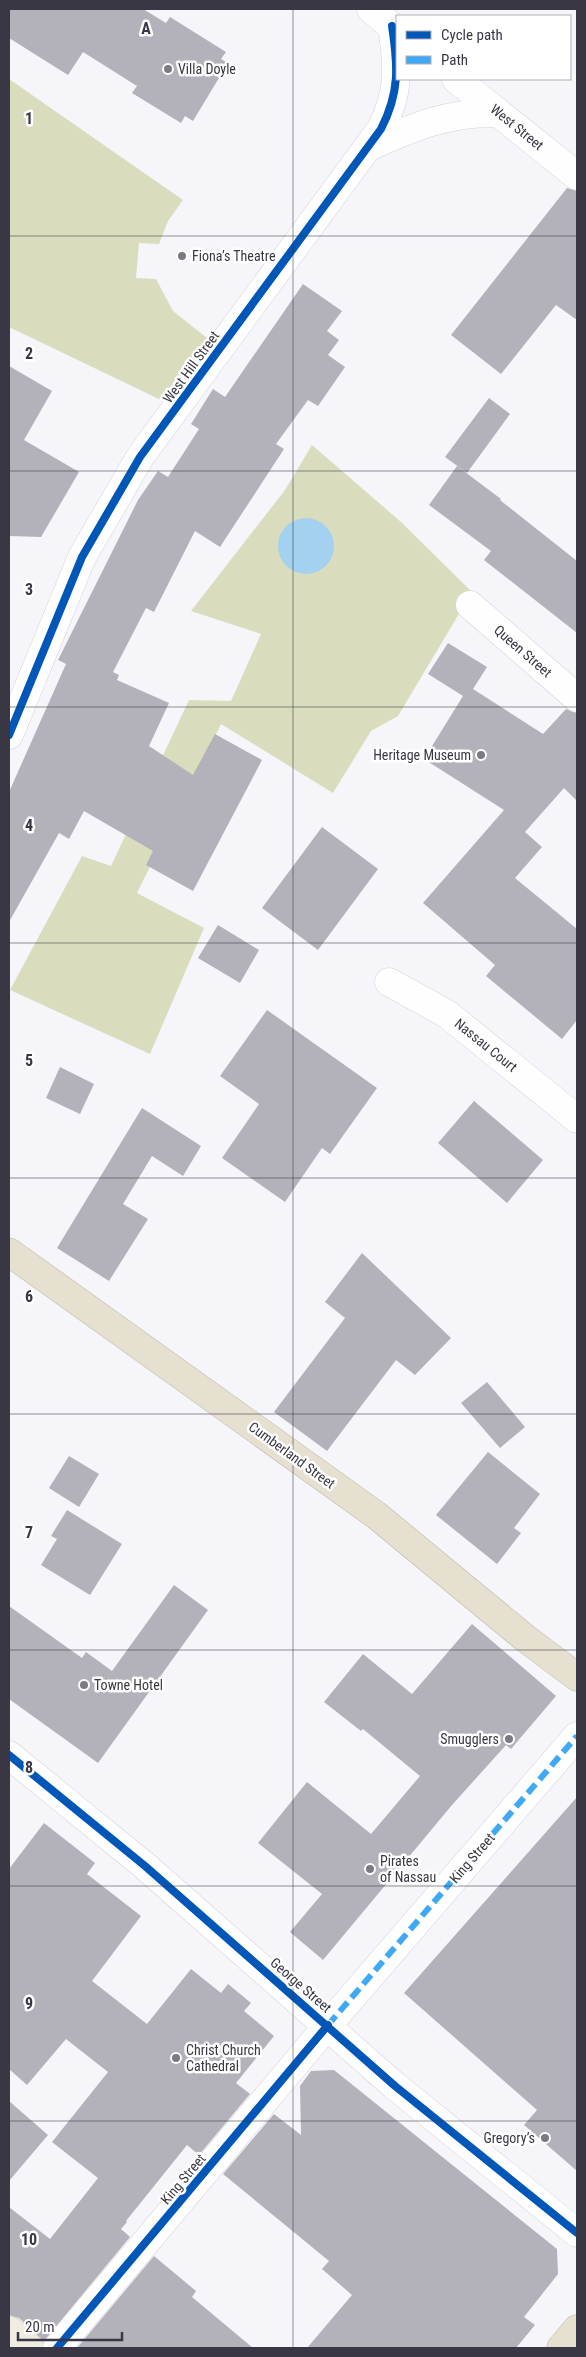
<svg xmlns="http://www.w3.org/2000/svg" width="586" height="2357" font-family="'Roboto Condensed',sans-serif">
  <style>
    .green { fill: #d9ddbe }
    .water { fill: #a3d1ef }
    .building { fill: #b3b2ba }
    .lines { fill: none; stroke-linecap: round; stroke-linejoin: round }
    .minor-casing { stroke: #d4d3dc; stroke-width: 29 }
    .major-casing { stroke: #bcb6a5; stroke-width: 29 }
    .highway-casing { stroke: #bcb6a5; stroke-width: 29 }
    .minor { stroke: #fefefe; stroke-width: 28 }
    .major { stroke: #efece1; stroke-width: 28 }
    .highway { stroke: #e5e0cf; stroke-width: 28 }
    .quiet { stroke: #3fa9f5; stroke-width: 6; stroke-dasharray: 12 6; stroke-linecap: butt }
    .cycleway-casing { stroke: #fff; stroke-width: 11 }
    .cycleway { stroke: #0057b8; stroke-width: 8 }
    .grid { fill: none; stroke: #393744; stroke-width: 1; stroke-opacity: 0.55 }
    .poi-dot { fill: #7b7a84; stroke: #fff; stroke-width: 2 }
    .labels { text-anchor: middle; stroke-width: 5; stroke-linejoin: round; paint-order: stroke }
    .poi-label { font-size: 14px; fill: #393744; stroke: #fff; text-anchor: start }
    .street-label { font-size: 14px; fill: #393744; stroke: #fff }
    .grid-label { font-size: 16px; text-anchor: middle; font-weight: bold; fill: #393744; stroke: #fff; stroke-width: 5; stroke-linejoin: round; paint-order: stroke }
  </style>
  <rect width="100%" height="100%" fill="#f6f5fa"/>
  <path class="green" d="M9 79 183 200 168 221 159 244 139 243 136 278 156 279 173 311 207 338 163 401 9 327Z
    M312 445 401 522 472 592 398 716 371 731 333 793 221 724 137 893 204 928 150 1054 10 990 82 856 111 866 189 700 231 701 261 634 191 611 285 490Z"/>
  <path class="water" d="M278 546a28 28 0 1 1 56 0a28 28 0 1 1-56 0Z"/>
  <path class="building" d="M9 9H143L166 23 170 17 226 52 221 59 228 63 193 121 185 116 181 123 132 93 137 86 83 52 68 75 9 38Z
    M567 188 577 191V320L556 305 501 374 451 335Z
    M303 284 342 311 327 331 339 340 328 355 345 367 318 406 308 400 276 444 284 449 220 547 195 531 154 612 146 608 113 672 119 675 117 680 169 703 149 746 193 775 215 734 262 760 193 891 146 865 153 851 84 811 69 839 59 833 9 922V792L66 664 58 660 138 500 158 471 168 477 199 429 191 424 213 389 225 397Z
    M9 366 52 391 24 440 79 472 41 537 9 536Z
    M489 398 510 414 467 473 445 457Z
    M457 466 501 499 500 500 577 561V633L484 560 491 551 429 505Z
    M448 643 487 667 473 689 543 734 566 709 577 713V801L564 788 525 832 542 847 515 878 577 929V1020L562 1039 486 976 495 965 423 903 504 810 424 759 463 696 428 674Z
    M322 827 378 869 318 950 262 908Z
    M218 925 259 950 240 983 198 958Z
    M267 1010 377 1088 330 1154 322 1148 285 1202 222 1158 259 1104 220 1076Z
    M60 1067 94 1084 80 1114 46 1098Z
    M474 1101 543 1160 507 1203 438 1143Z
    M142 1108 201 1146 183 1176 152 1156 123 1204 148 1219 109 1281 57 1248Z
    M362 1253 451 1338 415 1375 396 1360 327 1451 274 1412 345 1318 325 1302Z
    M487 1382 525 1427 500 1448 461 1403Z
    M488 1452 540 1494 514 1528 521 1533 497 1564 436 1515Z
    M69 1456 99 1474 79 1507 49 1488Z
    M67 1510 122 1544 90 1595 41 1565 57 1539 51 1536Z
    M174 1585 208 1610 98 1763 9 1699V1606L82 1658 86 1652 112 1671Z
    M472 1624 556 1696 511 1749 506 1745 452 1805 323 1960 290 1932 322 1894 258 1843 307 1782 371 1834 420 1776 363 1729 361 1731 324 1702 363 1654 412 1694Z
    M577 1797V2171L524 2125 537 2110 404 1993Z
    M44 1823 95 1863 87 1874 141 1916 92 1981 147 2024 191 1969 221 1993 228 1984 251 2003 244 2011 274 2036 236 2083 250 2094 199 2155 187 2145 126 2221 127 2222 121 2229 130 2237 44 2341 19 2318 9 2315V2207L50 2239 98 2178 52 2142 108 2072 66 2039 27 2085 9 2069V1869Z
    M334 2070 557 2249 558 2274 524 2317 535 2325 516 2348H307L352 2295 322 2269 329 2261 223 2174 274 2114 301 2135 300 2086 311 2071Z
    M9 2101 48 2135 9 2181Z
    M154 2256 196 2291 192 2297 253 2348H77Z"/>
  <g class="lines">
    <defs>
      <path id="minor" d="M371 9 397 31
        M456 79 577 176
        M368 147C414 127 447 112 498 113
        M470 605 577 698
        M9 735 82 557 140 457 381 129C400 92 398 66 392 26
        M389 982 447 1014 577 1119
        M9 1755 145 1866 395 2086 577 2233
        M57 2348 328 2025 577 1736"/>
      <path id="major" d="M9 2330 30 2348"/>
      <path id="highway" d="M9 1252 376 1515 525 1638 577 1677
        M561 2348 577 2329"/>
    </defs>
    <use href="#minor" class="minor-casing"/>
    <use href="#major" class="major-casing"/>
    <use href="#highway" class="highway-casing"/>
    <use href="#minor" class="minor"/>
    <use href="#major" class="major"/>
    <use href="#highway" class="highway"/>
    <path class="quiet" d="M328 2025 577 1736"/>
    <defs>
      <path id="cycleway" d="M9 735 82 557 140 457 381 129C400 92 398 66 392 26
        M9 1755 145 1866 395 2086 577 2233
        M57 2348 328 2025"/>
    </defs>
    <use href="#cycleway" class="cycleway-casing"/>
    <use href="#cycleway" class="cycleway"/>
  </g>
  <path class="grid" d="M293 9V2348M9 236H577M9 471H577M9 707H577M9 943H577M9 1178H577M9 1414H577M9 1650H577M9 1886H577M9 2121H577"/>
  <g class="poi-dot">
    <circle cx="168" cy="69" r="5"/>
    <circle cx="182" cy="256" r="5"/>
    <circle cx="481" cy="755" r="5"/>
    <circle cx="84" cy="1685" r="5"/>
    <circle cx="509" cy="1739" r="5"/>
    <circle cx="370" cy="1869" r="5"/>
    <circle cx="176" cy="2058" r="5"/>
    <circle cx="545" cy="2138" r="5"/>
  </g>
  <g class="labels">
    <g class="poi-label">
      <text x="178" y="74">Villa Doyle</text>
      <text x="192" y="261">Fiona’s Theatre</text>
      <text x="471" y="760" text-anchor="end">Heritage Museum</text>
      <text x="94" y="1690">Towne Hotel</text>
      <text x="499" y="1744" text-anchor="end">Smugglers</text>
      <text x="380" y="1866">Pirates<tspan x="380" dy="16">of Nassau</tspan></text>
      <text x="186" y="2055">Christ Church<tspan x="186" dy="16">Cathedral</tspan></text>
      <text x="535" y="2143" text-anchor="end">Gregory’s</text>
    </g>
    <g class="street-label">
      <text transform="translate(517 127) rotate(39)" y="5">West Street</text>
      <text transform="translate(191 367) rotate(-54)" y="5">West Hill Street</text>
      <text transform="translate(523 651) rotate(41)" y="5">Queen Street</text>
      <text transform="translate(486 1045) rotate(39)" y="5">Nassau Court</text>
      <text transform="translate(292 1455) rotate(36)" y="5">Cumberland Street</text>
      <text transform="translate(472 1858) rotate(-49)" y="5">King Street</text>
      <text transform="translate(301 1985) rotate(41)" y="5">George Street</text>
      <text transform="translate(183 2179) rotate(-50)" y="5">King Street</text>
    </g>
  </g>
  <g class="grid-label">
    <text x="146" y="34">A</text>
    <text x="29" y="124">1</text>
    <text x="29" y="359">2</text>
    <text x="29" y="595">3</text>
    <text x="29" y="831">4</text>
    <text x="29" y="1066">5</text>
    <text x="29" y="1302">6</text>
    <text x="29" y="1538">7</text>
    <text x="29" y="1773">8</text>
    <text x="29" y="2009">9</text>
    <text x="29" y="2245">10</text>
  </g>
  <rect width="586" height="2357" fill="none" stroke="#393744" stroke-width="20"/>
  <rect x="396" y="15" width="175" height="65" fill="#ffffff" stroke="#b0afb4"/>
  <rect x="406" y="31" width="25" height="8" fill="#0057b8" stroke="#b0afb4"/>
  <text x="441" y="40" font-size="15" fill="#393744">Cycle path</text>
  <rect x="406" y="56" width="25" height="8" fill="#3fa9f5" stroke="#b0afb4"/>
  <text x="441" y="65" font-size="15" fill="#393744">Path</text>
  <path d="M18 2332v8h104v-8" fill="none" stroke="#393744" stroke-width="2.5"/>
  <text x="25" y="2332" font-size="15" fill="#393744" stroke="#ffffff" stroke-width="4" paint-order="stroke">20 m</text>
</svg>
